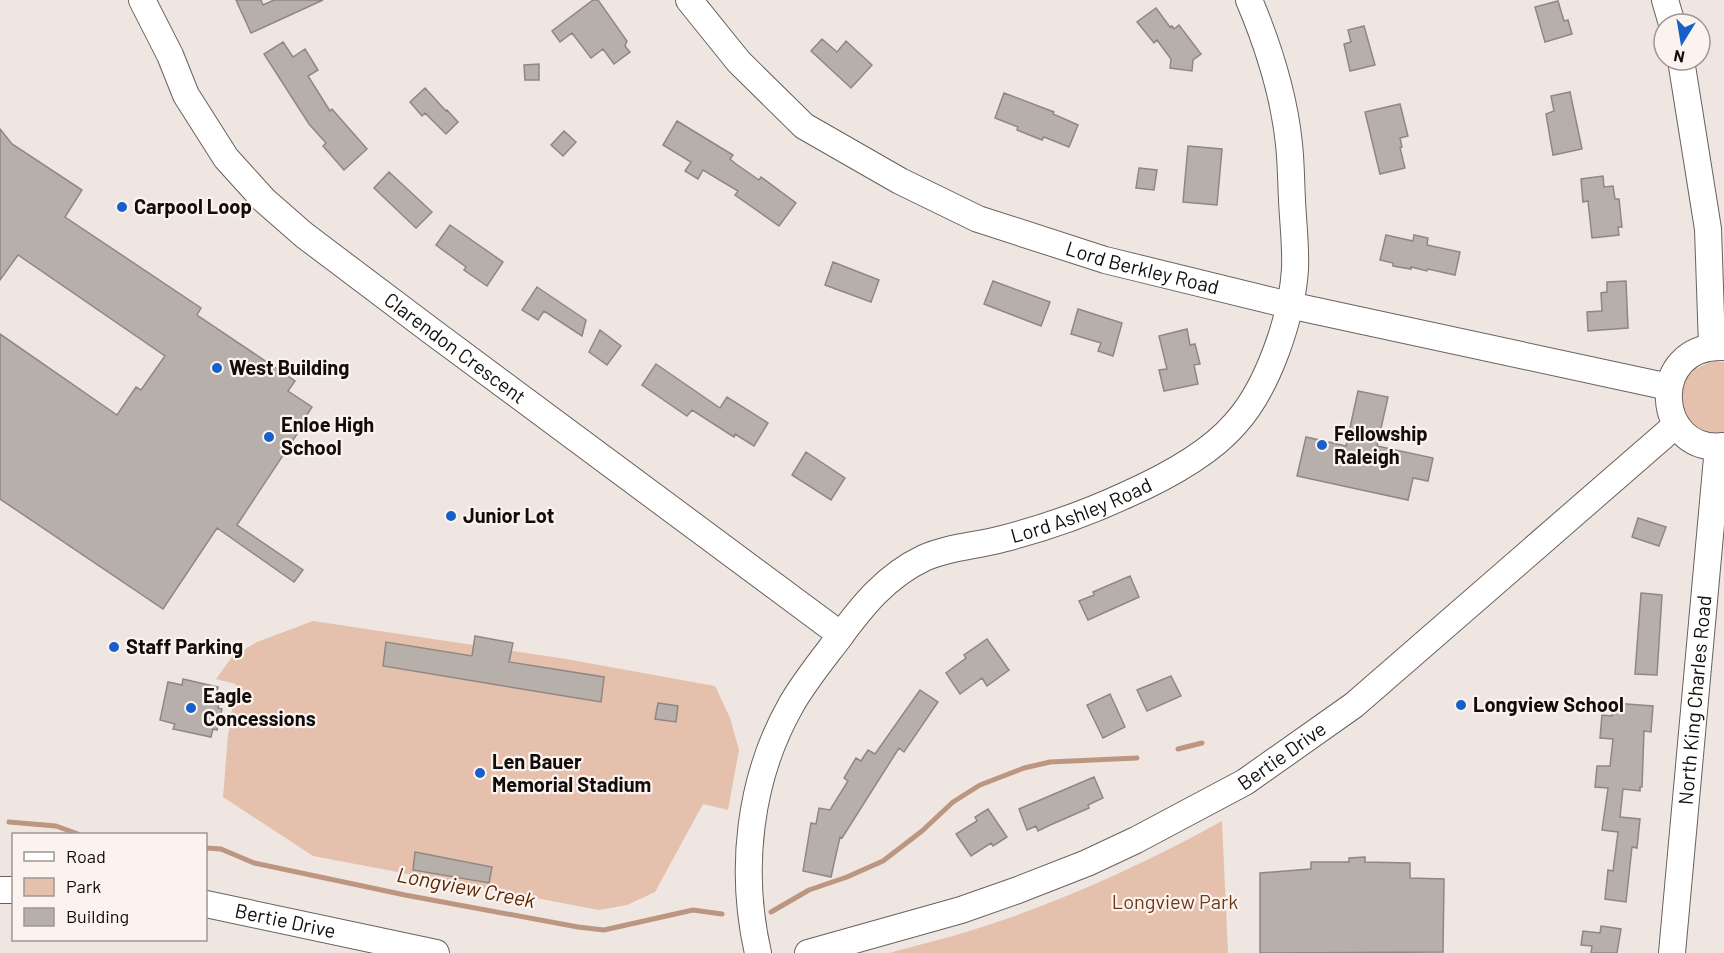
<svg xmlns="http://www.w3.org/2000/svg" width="1724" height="953" font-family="Barlow,sans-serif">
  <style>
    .green { fill: #e5c0ac }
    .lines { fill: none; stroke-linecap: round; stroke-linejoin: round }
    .stream { stroke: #bc9681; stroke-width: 5 }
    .building { fill: #b7afaa; stroke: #8f8783; stroke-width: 1.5 }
    .minor-casing { stroke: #69615d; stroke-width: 28 }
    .minor { stroke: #fff; stroke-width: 26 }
    .poi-dot { fill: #1760cb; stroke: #fcf3ee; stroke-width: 2 }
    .labels { text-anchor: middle; stroke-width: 4.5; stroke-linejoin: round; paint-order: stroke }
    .poi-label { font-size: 20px; font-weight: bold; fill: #100d0b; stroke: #fcf3ee; text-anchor: start }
    .street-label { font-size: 20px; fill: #100d0b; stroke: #fcf3ee }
    .park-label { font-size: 20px; fill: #6c391a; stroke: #fcf3ee }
    .water-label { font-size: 21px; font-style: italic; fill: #562503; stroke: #fcf3ee }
  </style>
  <rect width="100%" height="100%" fill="#efe6e1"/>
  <path class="green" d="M1713 362H1724V439L1688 427C1685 419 1680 408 1679 399 1677 380 1696 366 1713 362Z
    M313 621 566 659 715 686 730 718 739 750 728 810 703 804 655 892 627 905 599 910 313 856 223 797 228 735 236 684 216 679 232 657 257 642Z
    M1222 821 1228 953H889C926 943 963 934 1000 921 1076 895 1152 860 1222 821Z"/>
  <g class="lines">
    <path class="stream" d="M1178 749 1202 743
      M9 822 56 826 78 834
      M206 848 221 849 254 863 405 895 578 927 604 930 693 910 722 914
      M771 912 809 890 847 877 883 861 922 831 953 802 980 785 1024 768 1050 762 1137 758"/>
  </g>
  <path class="building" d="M236 0H261L263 5 274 0H323L251 33Z
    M593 0H598L627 41 625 46 630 52 614 64 603 49 591 58 572 33 560 42 552 31Z
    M1558 1 1564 21 1568 20 1572 34 1545 42 1535 7Z
    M1156 8 1170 27 1172 26 1174 29 1179 25 1201 54 1193 60 1192 71 1170 68 1171 59 1157 40 1154 43 1137 22Z
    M1364 26 1375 65 1350 71 1344 44 1351 42 1348 30Z
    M822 39 837 52 846 41 872 65 851 88 811 51Z
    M283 42 293 57 305 49 318 70 308 76 330 111 332 109 367 149 344 170 323 146 326 143 309 124 264 54Z
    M539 64V80H525L524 65Z
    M425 88 446 111 447 110 458 122 446 134 425 113 422 116 410 102Z
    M1570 92 1582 149 1553 155 1546 114 1554 111 1551 96Z
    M1004 93 1054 112 1053 114 1078 125 1069 147 1044 137 1042 140 1017 130 1018 127 995 118Z
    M1400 104 1408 136 1400 138 1402 147 1400 148 1405 168 1380 174 1365 112Z
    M677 121 733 155 730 159 736 164 759 180 761 177 796 203 779 226 735 195 738 191 703 170 698 179 685 171 691 162 663 145Z
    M0 129 12 144 82 190 65 217 201 308 197 315 295 381 288 391 312 407 301 424 303 425 237 525 303 570 294 582 217 528 163 609 0 499V334L117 415 136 387 141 390 165 356 18 255 0 280Z
    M564 131 576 142 563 156 551 145Z
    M1188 146 1222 149 1217 205 1183 202Z
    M1139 168 1157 170 1154 190 1136 188Z
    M389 172 432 212 416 228 374 188Z
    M1603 176 1604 187 1613 186 1615 199H1619L1622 227H1618L1619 235 1592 238 1588 201 1583 202 1581 179Z
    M450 225 503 262 487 286 464 270 466 267 436 245Z
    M1386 235 1413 241 1414 235 1428 238 1427 245 1460 252 1455 275 1428 269 1427 271 1411 267V269L1393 266V263L1380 260Z
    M833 262 879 280 871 302 825 285Z
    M993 281 1050 302 1041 326 984 304Z
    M1626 281 1628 328 1588 331 1587 312 1602 311 1601 293 1607 292V282Z
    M537 287 586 320 582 336 544 311 538 320 522 310Z
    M1078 309 1122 323 1113 356 1098 351 1101 343 1071 334Z
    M1187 329 1190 345 1195 344 1200 364 1194 365 1198 384 1164 391 1159 370 1167 369 1159 336Z
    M600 330 621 346 607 365 589 352Z
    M656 364 720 408 727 397 768 423 754 446 735 434 734 437 692 410 687 416 642 385Z
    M1358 391 1388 397 1377 446 1433 458 1428 481 1413 478 1408 500 1297 476 1306 437 1346 446Z
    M806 452 845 478 831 500 792 475Z
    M1638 518 1666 527 1659 546 1632 537Z
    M1130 576 1139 597 1088 620 1079 601 1094 595 1093 592Z
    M1641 593 1662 595 1657 675 1635 674Z
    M475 636 513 643 509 662 604 677 601 702 383 666 386 642 472 656Z
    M987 639 1009 670 987 686 982 678 960 694 946 673 966 658 964 655Z
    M1171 676 1181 696 1147 711 1137 690Z
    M183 679 218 687 217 692H221L218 708 222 709 217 730 213 729 211 737 173 729 175 724 160 720 168 682 182 685Z
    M920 690 938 702 904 752 899 748 842 838 840 837 831 877 803 871 811 823 816 824 819 808 830 810 848 781 844 778 856 758 861 761 868 750 875 754Z
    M1110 694 1125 727 1103 738 1087 705Z
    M658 703 678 706 676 722 655 719Z
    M1613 703 1653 706 1651 732 1644 731 1642 787H1640V791L1623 789 1620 817 1640 819 1637 848 1632 847 1626 902 1605 899 1608 870 1613 871 1618 832 1602 830 1608 788 1595 787 1597 766H1610L1613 739 1600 738 1602 715 1612 716Z
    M1094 777 1103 798 1088 805 1089 808 1048 826 1038 831 1036 826 1027 830 1019 809Z
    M988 809 1007 837 993 846 991 843 971 856 956 834 977 821 975 817Z
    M415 852 492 867 489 883 413 870Z
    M1365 857V862L1410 863V878L1444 879 1443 952 1260 953V873L1311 869V862H1349V858Z
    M1601 926 1621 929 1617 953H1591L1592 946 1581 945 1583 931 1600 933Z"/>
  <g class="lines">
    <defs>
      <g id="minor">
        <path id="s1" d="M142 0 170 55 186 95 226 158 264 200 304 235 430 330 841 635"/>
        <path id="s2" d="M689 0 739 62 804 126 900 181 978 219 1105 260 1289 305 1669 387"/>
        <path d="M1665 0 1672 24"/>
        <path d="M1681 60 1708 229 1712 346"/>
        <path d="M1724 347C1646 344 1655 455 1724 446"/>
        <path d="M0 890H14"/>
        <path id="s3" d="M206 904 436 953"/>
        <path id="s4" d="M758 953C739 870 749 779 791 705 804 682 822 660 838 639 862 606 886 576 924 558 948 547 976 546 1002 539 1045 528 1085 514 1126 495 1162 479 1209 454 1235 424 1268 388 1292 317 1295 269 1296 246 1293 223 1292 200 1291 181 1291 162 1289 144 1284 95 1268 45 1249 0"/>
        <path id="s5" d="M808 953 961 910 1018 890 1087 863 1136 840 1245 782 1354 705 1676 425"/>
        <path id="s6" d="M1672 953 1718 447"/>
      </g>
    </defs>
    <use href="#minor" class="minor-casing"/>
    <use href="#minor" class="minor"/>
  </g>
  <g class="poi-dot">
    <circle cx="122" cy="207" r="6"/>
    <circle cx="217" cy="368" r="6"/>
    <circle cx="269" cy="437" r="6"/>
    <circle cx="1322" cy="445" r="6"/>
    <circle cx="451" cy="516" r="6"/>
    <circle cx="114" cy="647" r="6"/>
    <circle cx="1461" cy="705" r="6"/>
    <circle cx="191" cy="708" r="6"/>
    <circle cx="480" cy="773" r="6"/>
  </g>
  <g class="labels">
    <g class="poi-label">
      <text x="134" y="214">Carpool Loop</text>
      <text x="229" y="375">West Building</text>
      <text x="281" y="432">Enloe High<tspan x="281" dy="23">School</tspan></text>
      <text x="1334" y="441">Fellowship<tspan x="1334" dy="23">Raleigh</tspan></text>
      <text x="463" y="523">Junior Lot</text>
      <text x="126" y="654">Staff Parking</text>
      <text x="203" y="703">Eagle<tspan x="203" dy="23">Concessions</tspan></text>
      <text x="1473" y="712">Longview School</text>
      <text x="492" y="769">Len Bauer<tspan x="492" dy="23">Memorial Stadium</tspan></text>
    </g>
    <g class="street-label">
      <text dy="7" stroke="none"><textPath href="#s2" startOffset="540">Lord Berkley Road</textPath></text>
      <text dy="7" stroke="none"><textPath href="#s1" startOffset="478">Clarendon Crescent</textPath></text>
      <text dy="7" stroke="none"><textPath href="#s4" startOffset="621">Lord Ashley Road</textPath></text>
      <text dy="7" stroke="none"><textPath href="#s6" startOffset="254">North King Charles Road</textPath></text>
      <text dy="7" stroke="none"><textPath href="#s5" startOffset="516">Bertie Drive</textPath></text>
      <text dy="7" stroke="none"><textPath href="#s3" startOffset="81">Bertie Drive</textPath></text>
    </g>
    <g class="park-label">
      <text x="1175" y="909">Longview Park</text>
    </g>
    <g class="water-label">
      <text transform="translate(466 888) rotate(11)" y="7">Longview Creek</text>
    </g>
  </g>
  <rect x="12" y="833" width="195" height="108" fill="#fcf3ee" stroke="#9e9793" stroke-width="1.5"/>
  <rect x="24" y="852" width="30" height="9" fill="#ffffff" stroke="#9e9793" stroke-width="1.5"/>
  <text x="66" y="863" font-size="18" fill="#100d0b">Road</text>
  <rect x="24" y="878" width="30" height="18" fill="#e5c0ac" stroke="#9e9793" stroke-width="1.5"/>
  <text x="66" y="893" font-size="18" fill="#100d0b">Park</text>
  <rect x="24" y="908" width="30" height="18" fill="#b7afaa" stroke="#9e9793" stroke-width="1.5"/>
  <text x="66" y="923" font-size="18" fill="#100d0b">Building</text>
  <g transform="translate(1682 42) rotate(191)"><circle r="28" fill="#fcf3ee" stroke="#9e9793" stroke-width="1.5"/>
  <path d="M0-4.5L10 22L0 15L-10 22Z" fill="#1760cb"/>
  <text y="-9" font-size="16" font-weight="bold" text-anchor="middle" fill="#100d0b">N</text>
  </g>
</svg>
